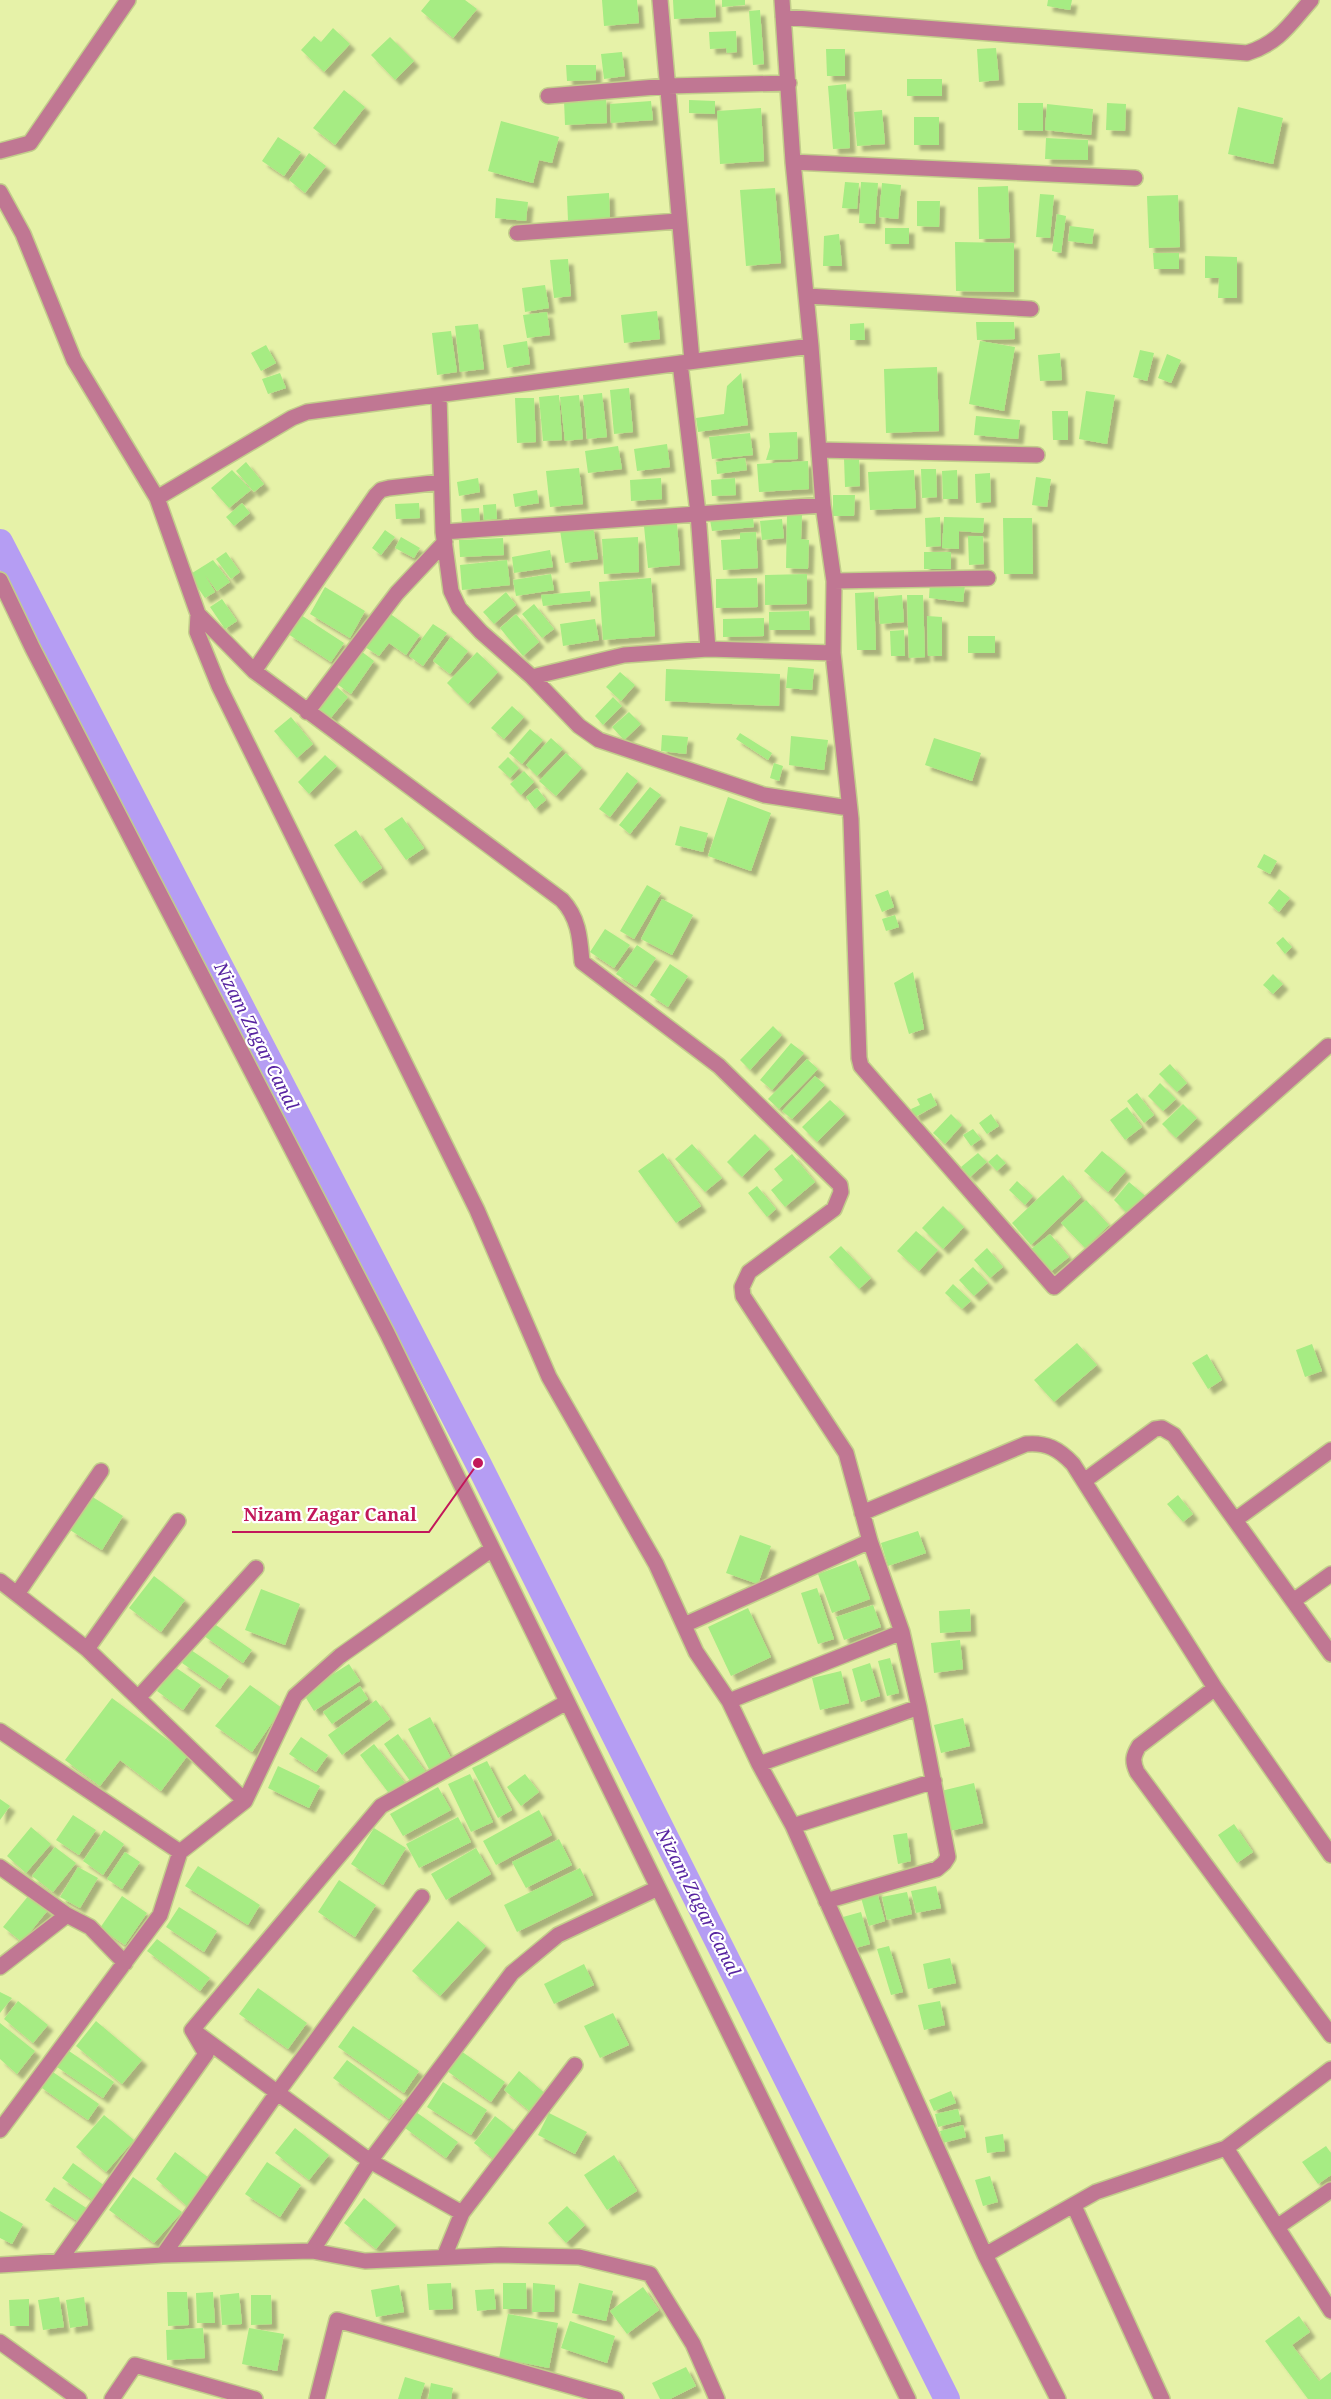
<svg xmlns="http://www.w3.org/2000/svg" width="1331" height="2399" font-family="'Noto Serif',serif">
  <style>
    .lines { fill: none; stroke-linecap: round; stroke-linejoin: round }
    .canal { stroke: #b59df3; stroke-width: 26 }
    .building { fill: #a6ec83; filter: url(#shadow) }
    .minor-casing { stroke: #c2cd8b; stroke-width: 18 }
    .tertiary-casing { stroke: #c2cd8b; stroke-width: 18 }
    .minor { stroke: #c07793; stroke-width: 15 }
    .tertiary { stroke: #c07793; stroke-width: 15 }
    .labels { text-anchor: middle; stroke-width: 4.5; stroke-linejoin: round; paint-order: stroke }
    .water-label { font-size: 18px; font-style: italic; fill: #5825a1; stroke: #fff }
    .leader { fill: none; stroke: #c2185b; stroke-width: 2 }
    .callout-dot { fill: #c2185b; stroke: #fff; stroke-width: 2 }
    .callout-label { font-size: 18px; text-anchor: middle; font-weight: bold; fill: #c2185b; stroke: #fff; stroke-width: 4.5; stroke-linejoin: round; paint-order: stroke }
  </style>
  <defs>
    <filter id="shadow"><feDropShadow dx="5.5" dy="5.5" stdDeviation="1.5" flood-color="#0004"/></filter>
  </defs>
  <rect width="100%" height="100%" fill="#e6f2a8"/>
  <g class="lines">
    <path class="canal" d="M0 542 478 1463 947 2399"/>
  </g>
  <path class="building" d="M430 0H465L477 9 453 38 421 11Z
    M602 0H637L639 23 604 26Z
    M673 0H715L716 17 674 19Z
    M722 0H745V5L722 7Z
    M1048 0H1072L1070 10 1047 6Z
    M760 10 764 64 753 65 749 11Z
    M333 28 350 44 324 72 301 50 314 36 321 42Z
    M736 31 737 52 727 53 726 48 710 49 709 32Z
    M390 37 414 61 395 80 371 55Z
    M996 48 999 80 979 82 977 49Z
    M826 49H845V76H827Z
    M622 52 625 76 604 79 601 54Z
    M566 65H596V80L567 81Z
    M907 79H942V96H907Z
    M846 84 850 148 833 149 828 86Z
    M344 90 365 107 335 145 313 128Z
    M606 97 607 123 565 125 564 100Z
    M689 100 715 101V114L689 113Z
    M651 101 653 120 611 123 610 104Z
    M1018 103H1043V131L1018 130Z
    M1107 103 1126 104 1125 131 1106 130Z
    M1047 104 1093 109 1091 135 1045 130Z
    M1238 107 1283 118 1273 164 1228 154Z
    M761 108 764 161 720 164 717 111Z
    M882 110 885 144 857 146 854 112Z
    M914 117H939V145H914Z
    M501 121 559 137 552 163 539 160 533 183 488 171Z
    M278 137 301 152 284 176 262 161Z
    M1046 138 1088 140V160L1045 159Z
    M309 153 326 166 305 193 289 180Z
    M845 182 859 183 857 209 842 208Z
    M861 182 878 183 875 224 859 223Z
    M882 183 901 185 898 219 879 217Z
    M1008 186 1010 238 979 239 978 187Z
    M775 188 781 263 746 266 740 190Z
    M609 193 610 218 568 221 567 196Z
    M1040 194 1054 195 1050 238 1036 237Z
    M1178 195 1180 247 1149 248 1147 196Z
    M496 198 528 202 526 221 495 218Z
    M917 201H940L939 227 917 226Z
    M1057 214 1066 216 1061 253 1052 251Z
    M1070 226 1094 229 1092 244 1068 241Z
    M885 228H909V244H885Z
    M839 234 842 266H823L824 236Z
    M955 242 1014 243V292L956 291Z
    M1153 253H1179V269H1154Z
    M1205 256 1237 257V298H1218L1219 278H1205Z
    M568 259 571 296 554 298 550 260Z
    M545 285 549 308 525 312 522 288Z
    M657 311 660 339 624 343 621 315Z
    M547 312 550 335 527 338 523 315Z
    M976 322H1014L1015 339 977 340Z
    M864 323 865 340H850V324Z
    M478 324 484 369 460 372 455 326Z
    M451 331 457 372 437 375 432 333Z
    M527 341 530 364 507 368 503 345Z
    M980 341 1015 347 1004 411 969 404Z
    M266 345 276 363 261 371 251 353Z
    M1140 350 1154 353 1147 381 1133 377Z
    M1060 353 1062 380 1040 381 1038 355Z
    M1167 354 1181 360 1171 383 1158 378Z
    M937 367 939 431 886 433 884 369Z
    M280 373 286 388 268 394 262 379Z
    M741 373 748 425 698 432 696 418 724 414 727 386Z
    M629 388 633 432 614 434 610 390Z
    M1086 391 1115 395 1107 444 1079 439Z
    M602 393 607 437 587 439 583 395Z
    M559 395 562 440 543 441 539 397Z
    M579 395 583 439 565 441 560 397Z
    M515 398H534L536 442 517 443Z
    M1052 411H1068V440H1053Z
    M976 416 1020 420 1018 439 974 435Z
    M797 432 798 459 766 460 770 447 769 433Z
    M750 433 753 455 712 459 709 437Z
    M667 444 670 467 637 471 634 449Z
    M618 446 622 469 588 473 585 451Z
    M745 458 747 470 717 474 716 462Z
    M844 458H859L860 486 845 487Z
    M808 461 809 489 759 492 757 464Z
    M246 462 264 484 254 492 236 471Z
    M579 468 583 504 550 507 546 471Z
    M921 469H936L937 497 922 498Z
    M232 470 251 490 229 508 211 488Z
    M914 470 916 508 870 510 868 472Z
    M957 470 958 499H943L942 471Z
    M990 473 991 502 976 503 975 474Z
    M1036 477 1051 479 1047 507 1032 505Z
    M478 478 480 492 459 496 457 482Z
    M661 478 662 499 631 501 630 480Z
    M735 478 736 495 712 496 711 480Z
    M537 490 539 503 515 507 513 494Z
    M833 495H855L854 516H833Z
    M242 503 250 513 234 526 226 517Z
    M419 503 420 518 396 519 395 504Z
    M496 504 497 519 484 520 483 505Z
    M479 508 480 523 462 524 461 509Z
    M787 514 802 515 801 539 809 540 808 569 786 568Z
    M753 517 754 527 712 531 710 520Z
    M940 517 941 546 926 547 925 518Z
    M944 517 984 518 983 533 959 531V549L942 548Z
    M1003 518H1032L1033 574H1004Z
    M782 519 784 538 762 540 760 521Z
    M677 523 680 565 648 568 644 526Z
    M593 526 598 559 565 563 560 530Z
    M385 530 395 537 381 555 372 548Z
    M756 532 758 568 723 570 721 540 740 539V533Z
    M968 536H983L984 564 969 565Z
    M401 537 420 548 414 558 395 548Z
    M638 537 639 572 604 574 602 539Z
    M503 538 504 555 460 557 459 540Z
    M550 550 553 567 514 573 512 557Z
    M226 552 240 572 231 579 216 559Z
    M924 552H951V569H924Z
    M213 560 230 582 217 591 205 575 215 592 205 598 189 575Z
    M507 560 510 585 462 590 460 565Z
    M551 574 554 590 516 596 513 580Z
    M807 574V604L765 605V575Z
    M651 578 655 636 603 640 599 582Z
    M757 578 758 607 716 608V579Z
    M930 582 965 585 963 602 929 598Z
    M325 587 365 611 350 638 310 614Z
    M590 591 591 601 543 606 541 595Z
    M506 592 516 605 494 624 483 612Z
    M874 592 876 650H857L855 593Z
    M902 595 904 622 880 624 878 597Z
    M907 595H923L925 657 909 658Z
    M222 599 237 621 225 629 210 607Z
    M534 604 554 629 542 638 522 614Z
    M809 611 810 630H769V612Z
    M389 613 420 635 406 655 389 643 379 656 365 647Z
    M516 614 539 642 523 656 500 628Z
    M301 615 344 643 331 662 288 634Z
    M927 616 942 617V656H928Z
    M764 618V636L723 637V619Z
    M595 619 599 640 563 646 560 624Z
    M433 624 447 633 423 666 409 656Z
    M904 630 905 656H891L890 631Z
    M968 636H995V653H968Z
    M451 637 468 651 450 674 433 661Z
    M361 651 374 661 351 694 337 684Z
    M477 652 498 672 468 704 447 683Z
    M788 667 814 669 812 690 786 688Z
    M666 669 780 674 779 706 665 701Z
    M620 672 635 685 621 701 606 687Z
    M336 686 348 697 329 720 317 709Z
    M613 697 622 706 603 725 595 716Z
    M512 706 524 717 504 739 491 728Z
    M629 712 641 724 624 740 612 727Z
    M291 717 313 744 297 758 274 731Z
    M530 729 543 740 522 764 509 753Z
    M740 733 772 753 768 760 736 739Z
    M662 735 688 737 686 754 661 751Z
    M791 736 828 740 824 770 789 765Z
    M551 738 563 749 537 776 526 765Z
    M934 738 981 753 972 781 925 765Z
    M566 753 582 768 556 796 539 781Z
    M325 755 337 766 309 794 298 782Z
    M508 757 519 768 510 778 498 767Z
    M774 763 783 766 779 781 770 778Z
    M524 771 534 782 521 795 510 784Z
    M627 772 638 781 610 817 599 809Z
    M650 787 661 795 630 834 619 825Z
    M537 788 546 800 535 809 526 797Z
    M728 797 771 813 751 871 708 856Z
    M402 817 424 848 406 860 384 829Z
    M680 826 708 833 703 852 675 845Z
    M356 830 382 868 360 883 334 845Z
    M1264 854 1277 861 1270 874 1257 867Z
    M647 885 661 893 634 939 620 931Z
    M1279 889 1290 898 1279 912 1268 903Z
    M888 890 894 907 882 912 875 895Z
    M662 899 693 915 672 955 641 939Z
    M895 915 899 927 886 931 882 919Z
    M605 929 630 945 614 968 590 952Z
    M1283 937 1292 947 1285 954 1276 943Z
    M637 945 656 958 636 987 616 974Z
    M670 964 688 976 668 1007 650 995Z
    M913 972 924 1029 909 1034 894 983Z
    M1273 974 1283 984 1273 994 1263 985Z
    M773 1026 782 1035 750 1070 740 1060Z
    M791 1043 804 1053 772 1090 760 1080Z
    M807 1059 818 1069 779 1109 768 1099Z
    M1170 1064 1187 1083 1177 1092 1159 1074Z
    M815 1076 825 1085 792 1119 782 1111Z
    M1160 1083 1176 1099 1163 1111 1148 1096Z
    M931 1093 937 1105 915 1117 911 1109 920 1105 917 1099Z
    M1137 1093 1154 1115 1144 1123 1127 1101Z
    M830 1100 845 1114 817 1142 802 1127Z
    M1183 1104 1197 1118 1176 1138 1162 1124Z
    M1127 1107 1142 1127 1125 1140 1110 1120Z
    M951 1114 962 1125 945 1144 933 1133Z
    M991 1114 999 1126 987 1134 979 1123Z
    M973 1129 981 1139 971 1146 963 1135Z
    M755 1134 770 1149 742 1177 727 1162Z
    M692 1144 722 1178 705 1192 675 1159Z
    M1102 1151 1126 1171 1108 1192 1084 1171Z
    M663 1153 701 1206 676 1223 638 1171Z
    M978 1153 987 1162 970 1177 961 1167Z
    M792 1154 815 1182 785 1207 771 1190 783 1180 774 1169Z
    M997 1154 1006 1163 997 1171 988 1162Z
    M1063 1175 1081 1197 1031 1245 1012 1223Z
    M1017 1181 1033 1196 1025 1205 1009 1190Z
    M1129 1182 1149 1199 1127 1213 1114 1200Z
    M757 1186 776 1209 767 1217 748 1193Z
    M1086 1200 1109 1225 1085 1248 1061 1223Z
    M943 1206 964 1227 943 1249 922 1228Z
    M916 1231 938 1250 919 1271 897 1251Z
    M1050 1234 1069 1257 1049 1273 1030 1250Z
    M841 1246 871 1278 859 1289 829 1257Z
    M987 1248 1003 1267 990 1278 974 1260Z
    M973 1267 988 1283 974 1296 959 1280Z
    M953 1284 971 1301 962 1309 945 1293Z
    M1077 1343 1097 1365 1054 1402 1034 1380Z
    M1312 1344 1322 1371 1305 1377 1296 1350Z
    M1207 1354 1222 1380 1208 1389 1192 1363Z
    M1178 1495 1193 1514 1183 1522 1167 1504Z
    M91 1496 123 1516 102 1550 70 1530Z
    M918 1531 926 1553 888 1566 881 1543Z
    M740 1535 771 1546 758 1584 726 1573Z
    M856 1560 870 1599 832 1613 818 1574Z
    M154 1576 185 1600 161 1632 129 1608Z
    M817 1588 834 1639 818 1644 801 1593Z
    M261 1589 300 1604 285 1645 245 1630Z
    M873 1605 881 1627 844 1640 836 1617Z
    M748 1608 771 1657 731 1676 708 1627Z
    M970 1609 971 1631 940 1633 939 1611Z
    M213 1623 252 1650 243 1663 204 1636Z
    M960 1640 963 1669 934 1673 931 1643Z
    M191 1650 229 1676 220 1689 182 1663Z
    M890 1658 899 1693 887 1696 878 1661Z
    M870 1663 880 1696 861 1702 852 1669Z
    M349 1664 360 1681 314 1711 303 1693Z
    M175 1667 201 1685 183 1710 157 1691Z
    M841 1671 849 1703 820 1710 812 1678Z
    M250 1685 282 1708 252 1752 215 1726Z
    M360 1686 368 1699 332 1724 323 1712Z
    M112 1698 188 1755 161 1791 120 1760 100 1786 65 1760Z
    M376 1700 390 1719 342 1755 328 1735Z
    M430 1717 452 1760 430 1771 408 1729Z
    M963 1718 970 1746 941 1753 934 1725Z
    M398 1734 428 1775 413 1785 384 1744Z
    M301 1737 328 1755 316 1772 289 1754Z
    M374 1744 406 1784 391 1796 360 1755Z
    M487 1761 512 1810 498 1818 472 1768Z
    M278 1766 320 1786 309 1808 268 1788Z
    M470 1774 493 1822 471 1832 448 1784Z
    M525 1774 539 1792 521 1806 507 1787Z
    M974 1783 983 1823 950 1831 941 1791Z
    M438 1787 451 1810 403 1836 390 1814Z
    M0 1799 10 1806 0 1820Z
    M539 1810 552 1835 496 1865 483 1841Z
    M73 1815 96 1830 79 1855 56 1840Z
    M458 1817 471 1842 419 1868 406 1844Z
    M1234 1824 1253 1852 1237 1863 1218 1835Z
    M31 1827 51 1844 26 1873 7 1856Z
    M374 1828 406 1848 383 1885 351 1864Z
    M104 1830 124 1844 103 1875 83 1861Z
    M907 1833 911 1861 898 1864 893 1835Z
    M559 1839 572 1865 526 1888 512 1862Z
    M55 1847 76 1863 53 1892 32 1876Z
    M476 1848 491 1874 446 1900 431 1874Z
    M125 1852 140 1862 122 1889 107 1879Z
    M198 1866 260 1905 248 1925 185 1886Z
    M78 1867 98 1878 80 1908 60 1897Z
    M580 1868 593 1895 517 1932 504 1905Z
    M339 1880 376 1905 355 1937 318 1912Z
    M936 1886 941 1908 916 1913 911 1891Z
    M876 1889 885 1921 869 1926 860 1894Z
    M907 1892 912 1914 887 1920 882 1897Z
    M29 1895 48 1910 22 1942 3 1927Z
    M122 1896 147 1913 125 1945 100 1928Z
    M179 1907 217 1931 204 1952 166 1927Z
    M861 1912 870 1944 852 1949 843 1917Z
    M458 1921 486 1946 440 1996 412 1971Z
    M157 1939 210 1978 200 1991 147 1951Z
    M889 1946 903 1992 891 1995 877 1949Z
    M950 1958 956 1983 928 1989 923 1964Z
    M584 1964 594 1985 554 2004 544 1984Z
    M258 1988 307 2023 288 2049 239 2014Z
    M0 1992 12 1998 0 2013Z
    M18 2001 48 2025 33 2043 4 2019Z
    M940 2001 945 2025 924 2030 918 2005Z
    M613 2013 629 2045 600 2058 584 2026Z
    M96 2021 142 2060 122 2084 76 2046Z
    M0 2023 35 2051 17 2074 0 2059Z
    M353 2026 419 2071 404 2093 338 2047Z
    M69 2051 114 2082 103 2098 57 2067Z
    M461 2051 505 2082 491 2102 447 2071Z
    M347 2060 403 2101 389 2119 333 2078Z
    M50 2070 99 2104 88 2120 39 2086Z
    M519 2071 547 2095 532 2113 504 2090Z
    M443 2082 487 2110 471 2135 427 2107Z
    M951 2091 956 2103 934 2111 929 2100Z
    M958 2109 961 2121 938 2127 935 2114Z
    M416 2112 458 2142 446 2158 405 2128Z
    M549 2113 587 2132 575 2154 538 2135Z
    M104 2115 134 2140 106 2172 76 2147Z
    M495 2116 518 2134 496 2161 474 2143Z
    M963 2125 966 2137 943 2143 940 2131Z
    M295 2128 329 2155 309 2180 275 2153Z
    M1003 2134 1005 2151 987 2153 985 2137Z
    M1326 2146 1331 2153V2175L1318 2184 1302 2162Z
    M175 2152 209 2178 187 2206 156 2179Z
    M614 2155 637 2191 607 2210 584 2175Z
    M267 2162 301 2185 280 2217 245 2194Z
    M73 2163 105 2186 94 2201 62 2178Z
    M990 2176 998 2202 983 2206 975 2180Z
    M133 2177 182 2212 154 2243 109 2210Z
    M54 2187 88 2209 79 2222 45 2200Z
    M364 2198 396 2225 376 2249 344 2223Z
    M567 2206 585 2225 566 2243 548 2223Z
    M0 2211 23 2224 12 2244 0 2238Z
    M451 2283 453 2309 429 2310 427 2284Z
    M503 2283H526L527 2309H503Z
    M533 2283 555 2285 554 2312H532Z
    M579 2283 613 2291 606 2321 572 2313Z
    M399 2285 404 2312 376 2317 371 2290Z
    M643 2287 659 2310 627 2334 610 2311Z
    M494 2289 496 2309 477 2311 475 2290Z
    M167 2292H187L189 2325 168 2326Z
    M213 2292 215 2323H197L196 2293Z
    M239 2293 242 2324 222 2325 220 2295Z
    M251 2295H271L272 2324 251 2325Z
    M59 2297 64 2327 43 2330 38 2300Z
    M84 2297 88 2325 70 2328 66 2300Z
    M29 2299V2326H10L9 2300Z
    M508 2314 558 2323 549 2368 499 2358Z
    M1299 2316 1310 2332 1292 2345 1319 2381 1331 2372V2399H1308L1265 2341Z
    M570 2321 615 2336 607 2363 561 2348Z
    M203 2328 205 2358 167 2360 166 2330Z
    M249 2328 284 2334 277 2371 242 2364Z
    M686 2367 696 2386 670 2399H660L652 2383Z
    M405 2377 425 2383 420 2399H398Z
    M431 2383 453 2388 451 2399H428Z"/>
  <g class="lines">
    <defs>
      <path id="minor" d="M660 0 692 361
        M782 0 793 162 811 346 823 505 834 581 833 653 851 819 859 1058 861 1066 1054 1287 1328 1046
        M783 17 1247 53C1279 43 1290 24 1311 0
        M548 96 668 86 789 83
        M793 162 1135 178
        M0 192 23 234 74 360 157 498 198 614 254 671 562 900C579 918 580 939 582 962L719 1066 840 1185 841 1192 834 1209 749 1272 742 1287 743 1296 846 1453 870 1541 902 1632 919 1707 948 1857 944 1863 937 1869 826 1901
        M517 233 678 221
        M807 296 1031 309
        M680 363 698 513 708 649
        M439 396 443 532 451 591 459 608 481 632 532 677 579 726 599 740 764 795 849 808
        M819 450 1037 455
        M157 498 292 418 307 412 811 346
        M443 532 823 505
        M0 580 33 649 387 1333 908 2399
        M834 581 988 578
        M198 614 197 632 219 686 477 1210 549 1377 656 1564 696 1652 729 1701 759 1764 793 1826 985 2255 1058 2399
        M254 671 376 495 381 490 389 488 441 482
        M532 677 624 655 708 649 833 653
        M307 712 397 593 445 542
        M1084 1481 1155 1429 1162 1428 1174 1435 1331 1654
        M862 1513 1026 1444C1046 1442 1059 1449 1073 1464L1215 1688 1331 1855
        M1235 1520 1331 1450
        M0 1581 87 1649 245 1801
        M17 1594 101 1471
        M1293 1601 1331 1574
        M684 1625 870 1541
        M87 1649 178 1521
        M1215 1688 1139 1746C1133 1756 1132 1761 1137 1772L1331 2035
        M138 1698 256 1568
        M729 1701 902 1632
        M0 1731 180 1852
        M759 1764 919 1707
        M793 1826 934 1781
        M0 1867 67 1915 90 1927 125 1963
        M0 1967 67 1915
        M198 2034 370 2161 462 2213 444 2257
        M0 2130 160 1915 180 1852 245 1801 295 1696 340 1656 492 1549
        M1226 2148 1331 2311
        M1074 2206 1162 2399
        M462 2213 575 2065
        M1277 2227 1331 2190
        M312 2251 370 2161 512 1973 558 1935 658 1888
        M163 2255 277 2093 422 1897
        M985 2255 1096 2192 1226 2148 1331 2069
        M59 2261 206 2054 192 2030 381 1806 567 1702
        M0 2265 163 2255 312 2251 365 2261 500 2255 579 2257 650 2274 693 2344 717 2399
        M0 2342 79 2399
        M112 2399 135 2365 255 2399
        M317 2399 337 2320 616 2399"/>
      <path id="tertiary" d="M0 151 30 143 128 0"/>
    </defs>
    <use href="#minor" class="minor-casing"/>
    <use href="#tertiary" class="tertiary-casing"/>
    <use href="#minor" class="minor"/>
    <use href="#tertiary" class="tertiary"/>
  </g>
  <g class="labels">
    <g class="water-label">
      <text transform="translate(256 1036) rotate(63)" y="6">Nizam Zagar Canal</text>
      <text transform="translate(698 1902) rotate(63)" y="6">Nizam Zagar Canal</text>
    </g>
  </g>
  <path class="leader" d="M478 1463L429 1532H232"/>
  <circle class="callout-dot" cx="478" cy="1463" r="6"/>
  <g class="callout-label">
    <text x="330" y="1521">Nizam Zagar Canal</text>
  </g>
</svg>
